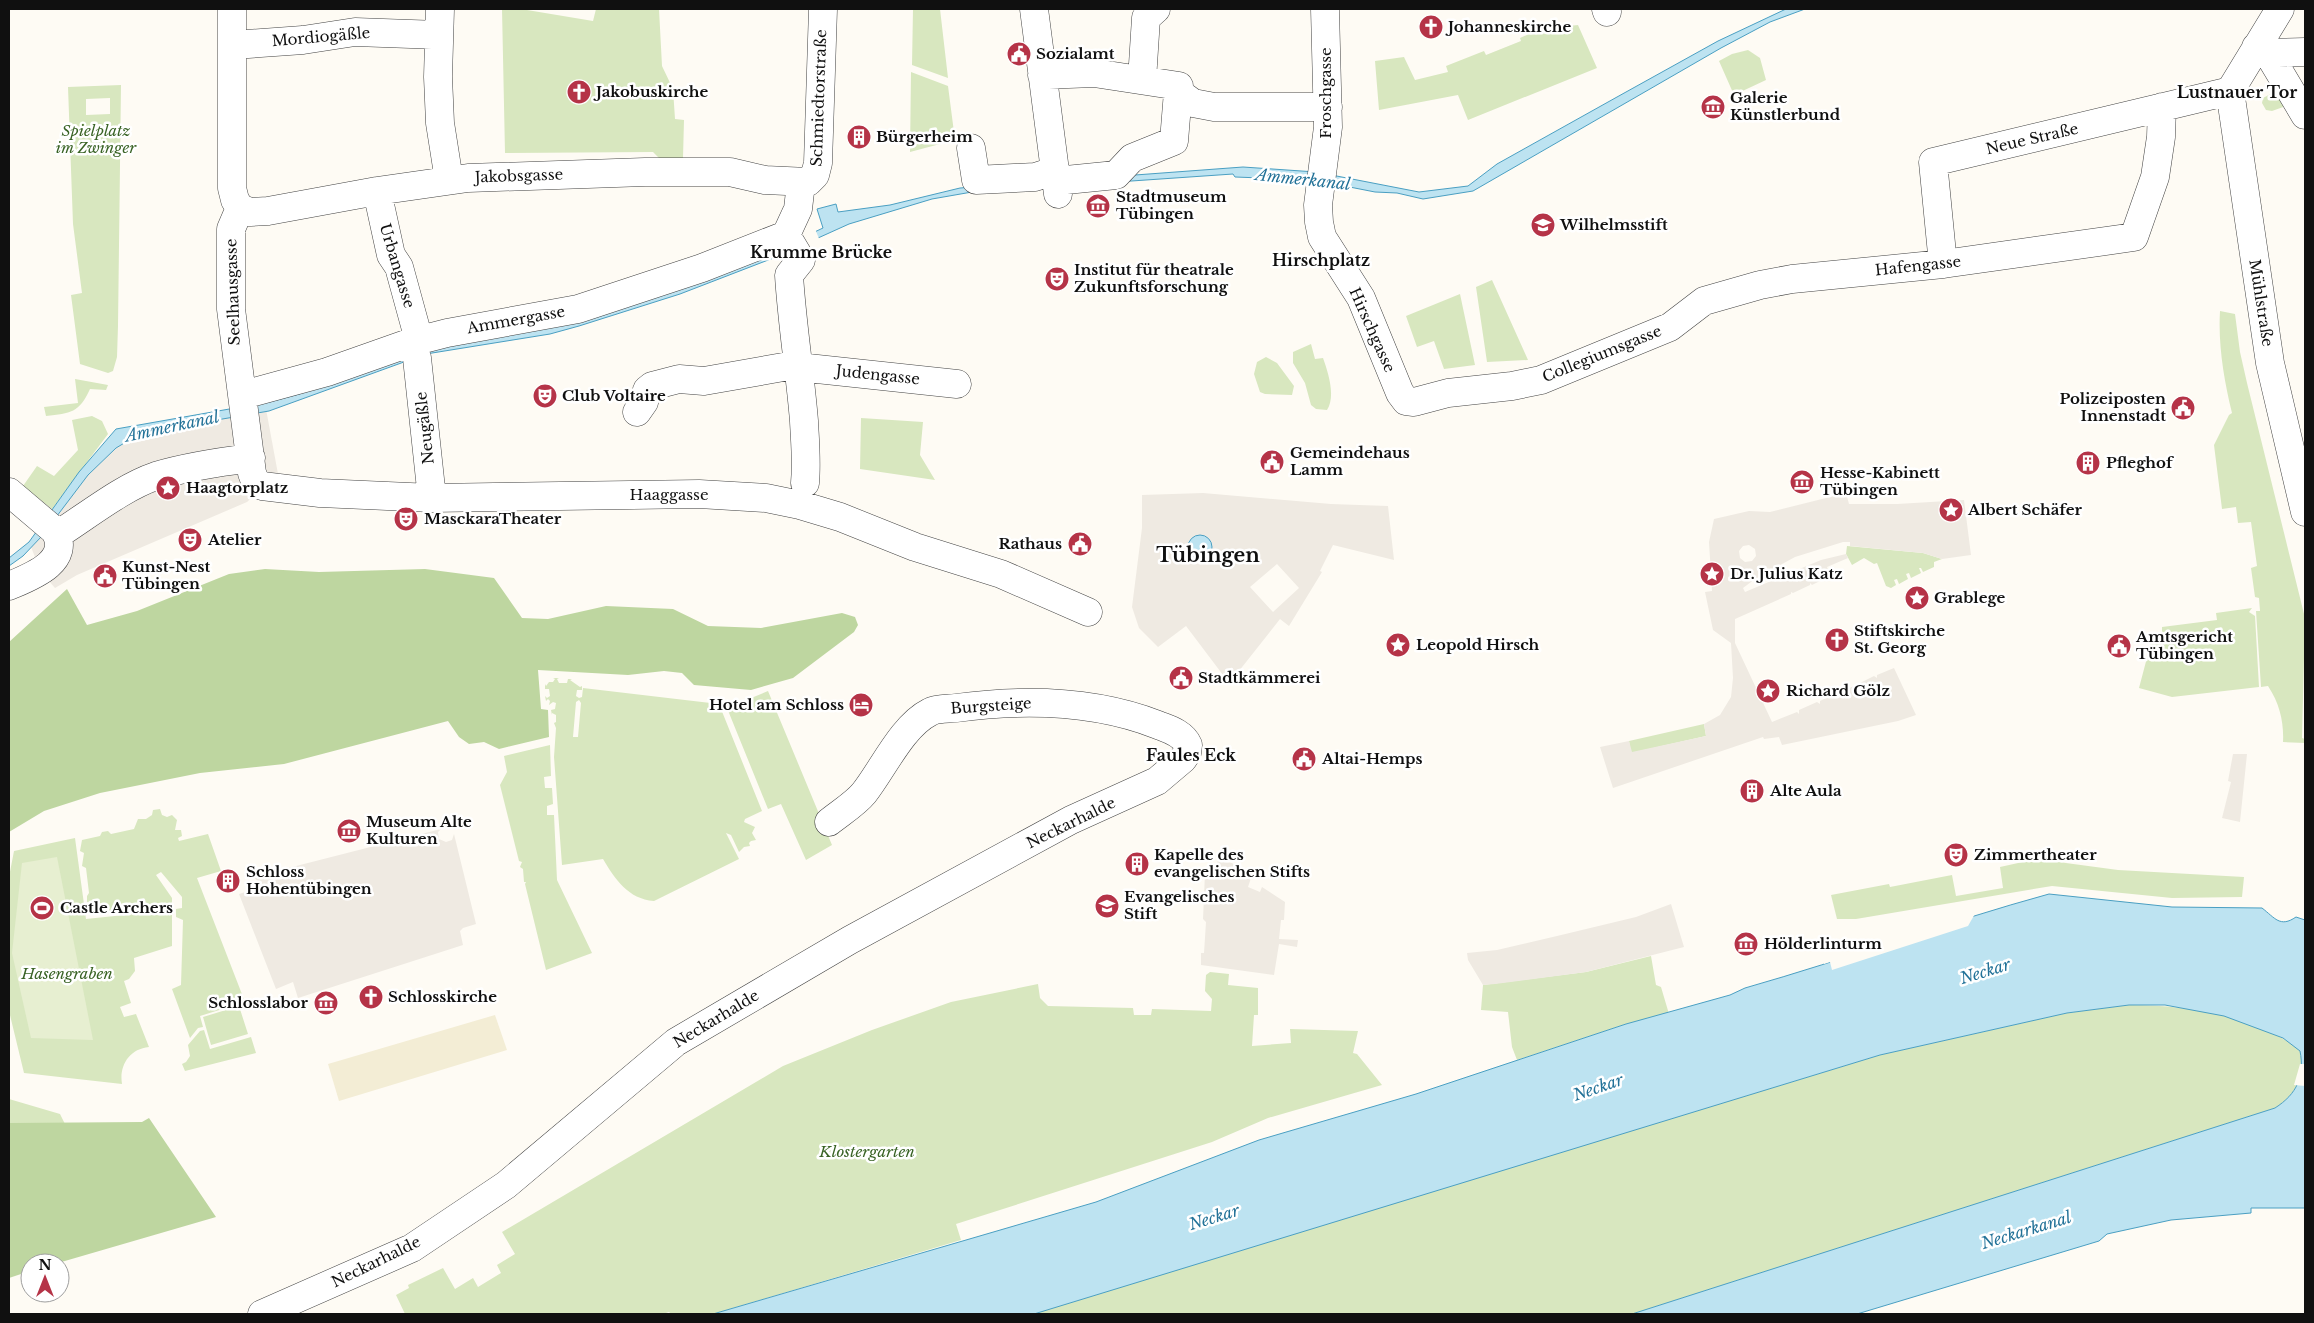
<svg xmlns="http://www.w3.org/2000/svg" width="2314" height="1323" font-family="'Libre Baskerville',serif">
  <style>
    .farmland { fill: #f3edd5 }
    .green { fill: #d8e7bf; fill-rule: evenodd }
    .forest { fill: #bed6a0 }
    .pitch { fill: #e7efd1 }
    .plaza { fill: #efeae2; fill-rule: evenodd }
    .water { fill: #bde3f1; stroke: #4a9fc2 }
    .pier { fill: #fefbf4 }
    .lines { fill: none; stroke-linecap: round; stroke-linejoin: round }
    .minor-casing { stroke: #434343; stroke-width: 29 }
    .minor { stroke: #fff; stroke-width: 28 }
    .labels { text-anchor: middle; stroke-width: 5; stroke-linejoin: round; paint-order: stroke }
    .poi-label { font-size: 15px; font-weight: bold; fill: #101010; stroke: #fff; text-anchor: start }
    .street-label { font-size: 15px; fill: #101010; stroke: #fff }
    .park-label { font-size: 15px; font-style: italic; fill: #396325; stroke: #fff }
    .neighbourhood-label { font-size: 16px; font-weight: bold; fill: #101010; stroke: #fff }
    .water-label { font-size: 16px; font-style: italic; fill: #237298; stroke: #fff }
    .district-label { font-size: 20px; font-weight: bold; fill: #101010; stroke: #fff }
  </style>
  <rect width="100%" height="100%" fill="#fefbf4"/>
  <path class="farmland" d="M495 1015 507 1050 339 1101 328 1064Z"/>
  <path class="green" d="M502 9H521L593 21 596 9H659L662 66 673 89 675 119 684 120 683 158H659L653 152 505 153Z
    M913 9H940L948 78 912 65Z
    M1578 25 1597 68 1468 120 1458 95 1379 110 1375 61 1404 57 1415 80 1448 72 1446 66 1484 51 1486 55 1521 41 1520 38 1540 29Z
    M1748 50 1760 58 1766 80 1734 95 1719 61 1732 54Z
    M911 72 948 86 955 140 910 152Z
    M121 85 118 326 117 357 113 371 108 373 80 364 71 295 82 293 73 224 68 87ZM110 98V114L86 115V99Z
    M2280 89 2286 106 2272 111 2266 110 2262 103 2263 98Z
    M1492 280 1528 360 1487 362 1476 287Z
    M1460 294 1475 365 1444 369 1434 341 1417 347 1406 316Z
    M2220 311 2235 314 2240 352 2247 383 2305 618 2302 738 2305 739V743L2283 742C2284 723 2280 704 2268 686L2261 687 2256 611H2260L2259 598 2255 597 2251 568 2257 566 2251 522 2238 523 2236 507 2222 509 2214 445 2229 415 2232 413C2224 380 2218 345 2220 311Z
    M1311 344 1315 359 1323 358C1328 372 1336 396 1327 410L1316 409 1311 405 1305 383 1293 363V352Z
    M1266 357 1277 363 1294 386 1292 395 1265 394 1260 392 1254 374 1257 362Z
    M75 379 108 385 106 390 90 389C79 413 71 413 46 416L44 407 78 403Z
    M92 416 102 421 108 434 52 509 23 486 37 466 54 476 78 450 72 420Z
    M861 418 923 422 920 455 935 480 860 469Z
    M1847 546 1923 553 1942 559 1934 562V567L1923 572 1921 568H1919L1921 573 1911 578 1909 573 1906 574 1908 579 1899 584 1897 579 1894 580 1896 585 1891 588 1886 586 1877 563 1874 564 1864 558 1852 565 1846 554Z
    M2252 608 2249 612 2255 616 2259 687 2172 697 2139 688 2153 635 2162 633V627L2217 620 2216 613Z
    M553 678H559L557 679 559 683H567L568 679H572L570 680 580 687 582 686V690H577L576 696 579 698 582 697 583 688 719 704 762 811 745 819 744 822 755 827 752 833 756 840 751 841 749 843 750 846 744 847 739 852 731 835 726 833 739 859 654 901C628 899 615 879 603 859L562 865 554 757 556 728 554 723 556 722V715L552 713V715L551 710 555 709 556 703 553 702 549 705 550 701 548 699 546 701 545 696 547 698 550 696 549 689H545V684L546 686 549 682H553L555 679ZM579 700 581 703 578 737H573L576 702Z
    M768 691 832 845 806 860 781 804 768 809 727 708Z
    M1704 724 1706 736 1631 753 1629 741Z
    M550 745 551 776 544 777 545 788H552L553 804 547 806V815H554L557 880 592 953 546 970 525 884 526 882H524L523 869 520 867 522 862 519 861 500 785 507 772 504 756Z
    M160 809 162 815 167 817 172 815 177 820 175 830H181L182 836 178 838 179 841 208 834 221 871 197 878 245 1002 200 1016 203 1027 198 1028 190 1038 172 989 181 985 183 920 176 917V909L182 908V897L161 872 156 875 172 898V908L136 912 135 907 117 908 115 912 108 913 106 910 91 911V904L87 902V896L89 893 86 868 82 866 84 853 80 851 82 840 100 836 102 832 108 831 111 834 134 829 138 819H146L152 815 153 810Z
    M75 838 86 919 172 910V946L134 958 135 971 129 979 124 981 131 1003 120 1007 124 1017 136 1014 149 1047C129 1049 119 1066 122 1084L24 1073 9 1011V877L14 851Z
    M2036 859 2118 870 2244 877 2242 897 2172 898 2052 886 1856 919H1837L1831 895 1889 884 1890 887 1952 875 1956 896 2003 888 2000 867Z
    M1651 956 1656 985 1661 987 1669 1014 1626 1024 1517 1060 1512 1047 1508 1012 1481 1010 1483 985 1586 972Z
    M1210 972 1229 974 1228 985 1258 988V1015H1254L1252 1046 1291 1043 1290 1029 1358 1031 1353 1053 1357 1054 1382 1085 1268 1118 1212 1142 956 1224 961 1240 713 1314H671L669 1312 663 1314H405L396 1295 409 1288 408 1285 443 1268 455 1289 473 1278 478 1287 501 1273 497 1265 515 1254 502 1232 783 1066 872 1030 951 1002 1038 984 1040 998 1048 1006 1133 1008 1134 1015H1151L1152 1009 1211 1011 1212 999 1205 991 1206 975Z
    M2129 1005C2187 1005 2253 1015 2300 1050 2305 1076 2297 1094 2275 1108L1632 1314H1033L1880 1055 2067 1013Z
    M239 1006 248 1034 211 1045 203 1017Z
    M204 1030 210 1049 251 1037 256 1053 185 1071 182 1064 186 1062 190 1056 188 1045 200 1031Z
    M9 1099 60 1114 65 1124 9 1123Z"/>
  <path class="forest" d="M265 569 319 572 425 569 494 578 522 618 548 619 606 606 673 609 708 626 761 628 842 613 855 617 858 625 854 632 793 678 751 690 694 685 682 673 664 671 628 675 538 670 541 709 548 710 549 737 499 749 484 742 469 744 459 737 448 721 284 764 200 773 100 793 44 811 9 832V642L67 589 87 625 137 611 229 574Z
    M149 1118 216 1217 58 1263H30V1271L9 1278V1123L142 1122Z"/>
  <path class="pitch" d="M57 857 93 1040 31 1038 12 953 22 863Z"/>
  <path class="plaza" d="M266 409 278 474 247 502 77 575 55 588 41 572 29 542 121 435Z
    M1203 493 1331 504 1388 506 1394 560 1333 545 1320 571 1322 572 1289 626 1280 619 1235 676 1223 675 1186 626 1158 647 1139 628 1132 607 1142 528V495ZM1196 536H1205L1211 544V553L1204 560 1194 558 1188 551 1189 542ZM1277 564 1299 588 1273 612 1250 587Z
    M1846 493 1849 504H1897L1964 500 1971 555 1942 559 1923 553 1850 546V542H1843L1795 557 1755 579 1743 588 1745 592 1821 560 1846 554 1848 558 1827 567 1830 576 1812 585 1810 583V585L1793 593 1791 592V594L1735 619V643L1772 722 1797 712 1799 714V710L1817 702 1820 704V701L1836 693 1839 696V693L1856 685 1858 687V684L1874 676 1877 678V675L1894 668 1916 715 1898 721 1782 745 1779 737 1764 739 1763 737 1613 788 1600 747 1629 741 1632 752 1706 736 1704 724 1720 715 1731 697 1733 678 1731 643 1713 630 1705 592 1712 591 1709 542 1714 519 1749 511 1770 512ZM1749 545 1755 549 1756 556 1752 561 1745 562 1740 558 1739 551 1743 546Z
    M2233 754H2247L2240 822 2222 818 2231 782 2228 781Z
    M441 829 438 832 439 839 446 842 452 840 454 834 476 924 463 928 460 931 463 945 298 998 293 982 276 989 239 894 258 888V881L253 877Z
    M1218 861 1232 863 1251 878 1248 887 1260 892 1262 887 1285 902 1284 920H1281L1279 939 1298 940 1297 947 1279 944 1274 975 1201 965V953H1204L1206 922 1203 919 1205 873H1215L1214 867Z
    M1671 904 1684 947 1586 972 1495 984 1483 985 1468 960 1467 953 1497 950 1557 936 1636 917Z"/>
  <path class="water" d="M1786 9H1805L1770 22 1721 48 1473 191 1423 199 1397 193 1375 192 1314 180 1235 177 1233 174 972 192 932 199 849 224 776 257 680 294 579 326 550 334 426 354 269 411 141 433 116 448 88 475 41 537 23 556 9 566V558L29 542 79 472 116 429 269 402 299 394 360 371 772 252 823 228 817 209 836 204 838 212 890 205 960 188 1243 167 1316 172 1419 192 1468 186 1497 164 1617 97 1718 41Z
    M1188 547a12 12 0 1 1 24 0a12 12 0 1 1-24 0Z
    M2049 894 2172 907 2262 908C2275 918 2280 928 2296 917L2305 920V1208H2251V1213L2171 1220 2107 1234 2099 1241 1857 1314H1632L2275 1108C2297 1094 2305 1076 2300 1051L2283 1038 2224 1016 2165 1005H2129L2067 1013 1880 1055 1034 1314H713L1096 1202 1259 1140 1416 1094 1626 1024 1730 995 1745 988C1847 959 1947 922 2049 894Z"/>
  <path class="pier" d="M815 229 820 241 780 258 775 247Z
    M1976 912 1968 926 1832 970 1830 962 1824 964V962Z
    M2300 1064H2305V1086L2294 1085Z"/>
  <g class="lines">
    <defs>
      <path id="minor" d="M232 9V188L235 200 240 208
        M440 9 438 77 440 123 449 180
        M1034 9 1058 194
        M1325 9 1328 127 1318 205 1319 222 1322 237 1361 298 1400 393 1406 401 1414 402 1448 393 1512 386 1541 380 1670 327 1704 301 1760 285 1792 279 1943 264 2134 237 2155 177 2161 137 2162 107
        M1606 9 1607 12
        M233 45 303 40 355 32 439 35
        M2256 47 2268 53 2305 52
        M2268 53 2305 115
        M1042 75 1094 73 1179 86 1178 92 1193 103 1214 107H1328
        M1142 80 1146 18 1156 9
        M2230 91 2270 363 2305 512
        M2230 91 2280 9
        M971 148 976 180 1035 177 1054 171
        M1056 181 1116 175 1132 158 1174 141 1178 92
        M377 191 391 255 399 267 419 340
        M240 208 231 229V309L252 473 255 481 262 486 320 493 432 498 699 494 766 498 800 505 840 517 915 547 1001 574 1088 612
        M240 208 250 212 268 211 377 191 468 178 645 172H730L765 180 808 182 815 175 818 163 823 9
        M786 235 801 260 789 275C792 324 800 372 804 421 805 442 807 462 805 483
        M786 235 798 209 801 183
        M1943 264 1933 162 2230 91
        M417 358 432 498
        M243 395 327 372 412 342 447 333 578 309 702 268 786 235
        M637 412 644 402 647 390 652 386 679 379 704 381 789 366 957 384
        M9 492 55 531C72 562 30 577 9 586
        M57 535C87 516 123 487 156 476 186 467 219 462 251 458
        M262 1314 412 1248 506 1185 676 1042 850 940 1071 820 1157 781 1183 759 1187 753 1188 745C1183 733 1168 729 1158 725 1094 700 1023 699 956 708 948 709 937 708 930 712 902 726 883 769 864 793 855 804 840 813 829 822"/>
    </defs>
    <use href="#minor" class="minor-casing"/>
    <use href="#minor" class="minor"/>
  </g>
  <defs>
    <symbol id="church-disc" viewBox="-11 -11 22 22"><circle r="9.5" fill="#b53347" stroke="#fff"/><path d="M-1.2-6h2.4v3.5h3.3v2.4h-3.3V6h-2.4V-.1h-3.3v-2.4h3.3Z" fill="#fff"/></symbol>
    <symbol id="civic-disc" viewBox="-11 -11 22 22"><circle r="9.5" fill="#b53347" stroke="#fff"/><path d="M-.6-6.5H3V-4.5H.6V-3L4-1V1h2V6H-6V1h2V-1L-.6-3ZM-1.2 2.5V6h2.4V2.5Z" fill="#fff"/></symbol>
    <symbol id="museum-disc" viewBox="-11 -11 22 22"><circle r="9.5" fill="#b53347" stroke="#fff"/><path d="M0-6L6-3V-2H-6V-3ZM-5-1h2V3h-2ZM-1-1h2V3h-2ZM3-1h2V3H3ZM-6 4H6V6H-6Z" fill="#fff"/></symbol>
    <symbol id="building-disc" viewBox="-11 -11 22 22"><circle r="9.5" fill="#b53347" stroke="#fff"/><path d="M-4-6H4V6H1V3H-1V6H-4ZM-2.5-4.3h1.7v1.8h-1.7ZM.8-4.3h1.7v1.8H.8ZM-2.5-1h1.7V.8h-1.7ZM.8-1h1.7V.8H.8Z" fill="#fff"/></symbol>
    <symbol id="university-disc" viewBox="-11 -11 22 22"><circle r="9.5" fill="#b53347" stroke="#fff"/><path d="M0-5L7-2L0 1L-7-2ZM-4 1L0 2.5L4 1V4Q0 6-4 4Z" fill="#fff"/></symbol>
    <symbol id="theatre-disc" viewBox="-11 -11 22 22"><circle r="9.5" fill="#b53347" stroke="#fff"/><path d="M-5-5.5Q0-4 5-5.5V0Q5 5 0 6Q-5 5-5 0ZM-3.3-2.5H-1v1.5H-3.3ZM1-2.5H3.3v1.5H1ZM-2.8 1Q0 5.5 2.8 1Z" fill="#fff"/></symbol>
    <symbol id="sight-disc" viewBox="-11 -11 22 22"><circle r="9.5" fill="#b53347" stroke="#fff"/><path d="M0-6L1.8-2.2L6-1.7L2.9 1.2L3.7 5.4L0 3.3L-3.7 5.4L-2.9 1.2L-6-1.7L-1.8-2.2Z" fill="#fff"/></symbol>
    <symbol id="hotel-disc" viewBox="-11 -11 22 22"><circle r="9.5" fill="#b53347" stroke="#fff"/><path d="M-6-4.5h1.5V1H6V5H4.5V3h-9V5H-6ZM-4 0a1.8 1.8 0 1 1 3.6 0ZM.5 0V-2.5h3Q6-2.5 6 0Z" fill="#fff"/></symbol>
    <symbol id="stadium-disc" viewBox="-11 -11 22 22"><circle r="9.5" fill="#b53347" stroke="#fff"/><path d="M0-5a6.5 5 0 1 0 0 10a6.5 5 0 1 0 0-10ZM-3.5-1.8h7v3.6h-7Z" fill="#fff"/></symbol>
  </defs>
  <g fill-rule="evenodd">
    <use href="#church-disc" x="1417" y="13" width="28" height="28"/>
    <use href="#civic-disc" x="1005" y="40" width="28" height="28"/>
    <use href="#church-disc" x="565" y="78" width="28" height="28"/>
    <use href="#museum-disc" x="1699" y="93" width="28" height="28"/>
    <use href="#building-disc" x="845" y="123" width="28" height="28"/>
    <use href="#museum-disc" x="1084" y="192" width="28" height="28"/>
    <use href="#university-disc" x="1529" y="211" width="28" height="28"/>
    <use href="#theatre-disc" x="1043" y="265" width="28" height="28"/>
    <use href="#theatre-disc" x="531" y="382" width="28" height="28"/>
    <use href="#civic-disc" x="2169" y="394" width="28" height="28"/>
    <use href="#civic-disc" x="1258" y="448" width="28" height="28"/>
    <use href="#building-disc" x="2074" y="449" width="28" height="28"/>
    <use href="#museum-disc" x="1788" y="468" width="28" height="28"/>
    <use href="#sight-disc" x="154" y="474" width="28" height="28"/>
    <use href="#sight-disc" x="1937" y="496" width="28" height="28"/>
    <use href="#theatre-disc" x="392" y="505" width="28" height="28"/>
    <use href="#theatre-disc" x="176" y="526" width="28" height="28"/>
    <use href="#civic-disc" x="1066" y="530" width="28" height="28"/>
    <use href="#sight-disc" x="1698" y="560" width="28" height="28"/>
    <use href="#civic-disc" x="91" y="562" width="28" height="28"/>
    <use href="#sight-disc" x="1903" y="584" width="28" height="28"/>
    <use href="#church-disc" x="1823" y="626" width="28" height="28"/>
    <use href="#sight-disc" x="1384" y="631" width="28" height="28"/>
    <use href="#civic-disc" x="2105" y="632" width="28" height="28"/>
    <use href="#civic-disc" x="1167" y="664" width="28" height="28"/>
    <use href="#sight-disc" x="1754" y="677" width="28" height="28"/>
    <use href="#hotel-disc" x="847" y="691" width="28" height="28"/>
    <use href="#civic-disc" x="1290" y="745" width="28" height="28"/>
    <use href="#building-disc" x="1738" y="777" width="28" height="28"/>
    <use href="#museum-disc" x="335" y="817" width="28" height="28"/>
    <use href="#theatre-disc" x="1942" y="841" width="28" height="28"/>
    <use href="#building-disc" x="1123" y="850" width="28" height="28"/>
    <use href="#building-disc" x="214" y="867" width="28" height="28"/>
    <use href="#university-disc" x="1093" y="892" width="28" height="28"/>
    <use href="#stadium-disc" x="28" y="894" width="28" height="28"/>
    <use href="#museum-disc" x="1732" y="930" width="28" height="28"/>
    <use href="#church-disc" x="357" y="983" width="28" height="28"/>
    <use href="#museum-disc" x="312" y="989" width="28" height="28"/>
  </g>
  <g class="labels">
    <g class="poi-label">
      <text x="1448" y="32">Johanneskirche</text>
      <text x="1036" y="59">Sozialamt</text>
      <text x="596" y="97">Jakobuskirche</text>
      <text x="1730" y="103">Galerie<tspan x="1730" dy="17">Künstlerbund</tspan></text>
      <text x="876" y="142">Bürgerheim</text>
      <text x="1116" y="202">Stadtmuseum<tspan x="1116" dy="17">Tübingen</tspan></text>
      <text x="1560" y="230">Wilhelmsstift</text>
      <text x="1074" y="275">Institut für theatrale<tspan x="1074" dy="17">Zukunftsforschung</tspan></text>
      <text x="562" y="401">Club Voltaire</text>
      <text x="2166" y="404" text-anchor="end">Polizeiposten<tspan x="2166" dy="17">Innenstadt</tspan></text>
      <text x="1290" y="458">Gemeindehaus<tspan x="1290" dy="17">Lamm</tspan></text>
      <text x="2106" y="468">Pfleghof</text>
      <text x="1820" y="478">Hesse-Kabinett<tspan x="1820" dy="17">Tübingen</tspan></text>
      <text x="186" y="493">Haagtorplatz</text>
      <text x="1968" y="515">Albert Schäfer</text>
      <text x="424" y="524">MasckaraTheater</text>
      <text x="208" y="545">Atelier</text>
      <text x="1062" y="549" text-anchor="end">Rathaus</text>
      <text x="122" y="572">Kunst-Nest<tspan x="122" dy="17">Tübingen</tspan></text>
      <text x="1730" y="579">Dr. Julius Katz</text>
      <text x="1934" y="603">Grablege</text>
      <text x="1854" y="636">Stiftskirche<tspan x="1854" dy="17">St. Georg</tspan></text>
      <text x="2136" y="642">Amtsgericht<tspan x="2136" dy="17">Tübingen</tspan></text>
      <text x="1416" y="650">Leopold Hirsch</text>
      <text x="1198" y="683">Stadtkämmerei</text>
      <text x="1786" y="696">Richard Gölz</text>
      <text x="844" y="710" text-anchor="end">Hotel am Schloss</text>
      <text x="1322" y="764">Altai-Hemps</text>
      <text x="1770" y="796">Alte Aula</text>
      <text x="366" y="827">Museum Alte<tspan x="366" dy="17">Kulturen</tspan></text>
      <text x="1154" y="860">Kapelle des<tspan x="1154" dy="17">evangelischen Stifts</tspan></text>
      <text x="1974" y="860">Zimmertheater</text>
      <text x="246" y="877">Schloss<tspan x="246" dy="17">Hohentübingen</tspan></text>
      <text x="1124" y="902">Evangelisches<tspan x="1124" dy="17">Stift</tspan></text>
      <text x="60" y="913">Castle Archers</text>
      <text x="1764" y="949">Hölderlinturm</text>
      <text x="388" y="1002">Schlosskirche</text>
      <text x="308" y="1008" text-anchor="end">Schlosslabor</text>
    </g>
    <g class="street-label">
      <text transform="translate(321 37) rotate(-5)" y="5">Mordiogäßle</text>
      <text transform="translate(1326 93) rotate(-90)" y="5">Froschgasse</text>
      <text transform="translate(819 98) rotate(-88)" y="5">Schmiedtorstraße</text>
      <text transform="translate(2032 139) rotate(-13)" y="5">Neue Straße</text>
      <text transform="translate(519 176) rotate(-2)" y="5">Jakobsgasse</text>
      <text transform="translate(397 266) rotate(73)" y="5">Urbangasse</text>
      <text transform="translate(1918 266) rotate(-6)" y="5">Hafengasse</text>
      <text transform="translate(233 292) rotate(-92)" y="5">Seelhausgasse</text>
      <text transform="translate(2261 303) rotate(81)" y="5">Mühlstraße</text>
      <text transform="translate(516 320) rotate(-10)" y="5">Ammergasse</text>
      <text transform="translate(1372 330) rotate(66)" y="5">Hirschgasse</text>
      <text transform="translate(1602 354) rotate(-22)" y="5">Collegiumsgasse</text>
      <text transform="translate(878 375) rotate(6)" y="5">Judengasse</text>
      <text transform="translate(425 428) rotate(-96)" y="5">Neugäßle</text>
      <text x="669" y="500">Haaggasse</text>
      <text transform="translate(991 706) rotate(-4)" y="5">Burgsteige</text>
      <text transform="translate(1071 823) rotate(-26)" y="5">Neckarhalde</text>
      <text transform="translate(716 1019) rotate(-31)" y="5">Neckarhalde</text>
      <text transform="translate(376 1262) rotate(-26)" y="5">Neckarhalde</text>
    </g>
    <g class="park-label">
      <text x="96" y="136">Spielplatz<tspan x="96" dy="17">im Zwinger</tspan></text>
      <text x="67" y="979">Hasengraben</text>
      <text x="867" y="1157">Klostergarten</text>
    </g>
    <g class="neighbourhood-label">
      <text x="2237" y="98">Lustnauer Tor</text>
      <text x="821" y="258">Krumme Brücke</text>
      <text x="1321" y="266">Hirschplatz</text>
      <text x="1191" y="761">Faules Eck</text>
    </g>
    <g class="water-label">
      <text transform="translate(1303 179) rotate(6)" y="6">Ammerkanal</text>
      <text transform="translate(172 426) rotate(-12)" y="6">Ammerkanal</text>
      <text transform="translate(1985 971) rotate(-17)" y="6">Neckar</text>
      <text transform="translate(1598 1087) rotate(-19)" y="6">Neckar</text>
      <text transform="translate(1214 1217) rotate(-17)" y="6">Neckar</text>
      <text transform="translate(2026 1230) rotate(-17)" y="6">Neckarkanal</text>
    </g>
    <g class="district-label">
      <text x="1208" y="562">Tübingen</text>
    </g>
  </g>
  <rect width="2314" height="1323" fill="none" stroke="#101010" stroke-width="20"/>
  <g transform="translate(45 1278)"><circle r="24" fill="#ffffff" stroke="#9f9f9f"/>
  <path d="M0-4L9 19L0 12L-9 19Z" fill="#b53347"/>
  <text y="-8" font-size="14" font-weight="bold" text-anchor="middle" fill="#101010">N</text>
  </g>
</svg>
